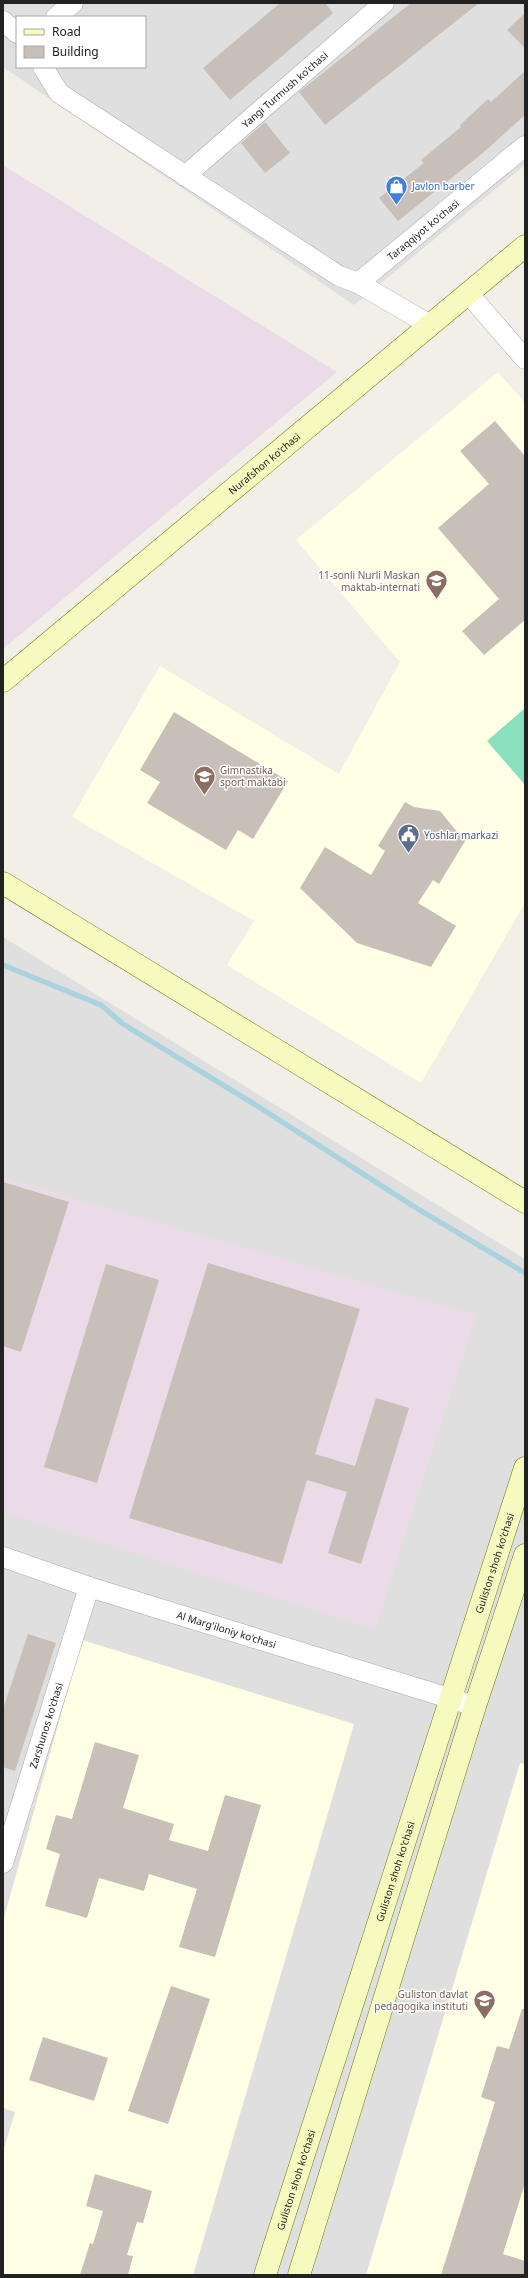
<svg xmlns="http://www.w3.org/2000/svg" width="528" height="2278" font-family="'Noto Sans',sans-serif">
  <style>
    .residential { fill: #e0dfdf; fill-rule: evenodd }
    .industrial { fill: #ebdbe8 }
    .education { fill: #ffffe5 }
    .pitch { fill: #88e0be }
    .lines { fill: none; stroke-linecap: round; stroke-linejoin: round }
    .stream { stroke: #aad3df; stroke-width: 5.5 }
    .building { fill: #c7bfb8 }
    .street-casing { stroke: #a9a9a9; stroke-width: 21 }
    .secondary-casing { stroke: #707d05; stroke-width: 23 }
    .street { stroke: #fff; stroke-width: 20 }
    .secondary { stroke: #f7fabf; stroke-width: 22 }
    .labels { text-anchor: middle; stroke-width: 3; stroke-linejoin: round; paint-order: stroke }
    .street-label { font-size: 10px; fill: #222; stroke: #fff }
    .shop-label { font-size: 10px; fill: #366cbe; stroke: #fff; text-anchor: start }
    .education-label { font-size: 10px; fill: #785e54; stroke: #fff; text-anchor: end }
    .service-label { font-size: 10px; fill: #4e5e75; stroke: #fff; text-anchor: start }
  </style>
  <rect width="100%" height="100%" fill="#f2efe9"/>
  <path class="residential" d="M3 3H525V165L354 305 3 67ZM17 17H145V67H17Z
    M3 937 525 1259V2275H3Z"/>
  <path class="industrial" d="M3 165 337 372 3 649Z
    M3 1178 476 1315 375 1629 3 1512Z"/>
  <path class="education" d="M498 372 525 403V903L421 1083 227 965 254 921 72 817 160 666 339 774 400 662 296 540Z
    M82 1640 354 1724 193 2275H3V2152L15 2112 3 2108V1921Z
    M520 1763 525 1764V2275H366Z"/>
  <path class="pitch" d="M525 708V785L487 741Z"/>
  <g class="lines">
    <path class="stream" d="M3 965 101 1005 123 1024 262 1109 413 1206 525 1273"/>
  </g>
  <path class="building" d="M280 3H325L333 13 230 100 203 68Z
    M411 3H479L325 125 299 92Z
    M525 13V48L507 30Z
    M525 71V115L484 152 398 221 379 198 424 163 421 160 461 127 460 125 488 99 491 102Z
    M265 122 290 153 265 173 241 143Z
    M495 421 525 456V620L484 655 462 631 499 599 438 528 489 484 460 451Z
    M174 712 288 781 253 839 238 830 226 850 147 803 160 782 140 770Z
    M405 802 414 807 440 811 458 833 467 838 439 884 433 880 418 903 456 926 431 967 357 943 300 888 325 847 371 875 385 851 378 846Z
    M3 1182 69 1202 21 1352 3 1346Z
    M208 1263 360 1309 315 1454 355 1466 376 1398 409 1408 361 1564 328 1553 347 1492 307 1480 282 1564 129 1518Z
    M106 1264 159 1280 97 1483 44 1467Z
    M28 1634 56 1643 15 1771 3 1767V1709Z
    M95 1742 139 1755 123 1808 174 1824 169 1840 208 1851 225 1795 261 1805 215 1957 179 1947 197 1889 149 1874 144 1891 99 1878 87 1918 45 1906 60 1854 46 1849 56 1815 72 1819Z
    M171 1986 210 1999 168 2124 128 2111Z
    M522 2009H525V2183L503 2254 525 2261V2275H441L495 2102 481 2097 497 2046 509 2049Z
    M43 2037 108 2058 94 2101 29 2080Z
    M95 2174 152 2191 143 2223 137 2222 127 2255 133 2256 128 2275H80L90 2243 93 2244 103 2211 86 2206Z"/>
  <g class="lines">
    <defs>
      <g id="street">
        <path d="M56 17 73 3"/>
        <path d="M3 21 17 33"/>
        <path d="M43 67 59 93 339 276 358 283 430 325"/>
        <path id="s1" d="M185 176 384 3"/>
        <path id="s2" d="M358 283 525 146"/>
        <path d="M468 293 525 359"/>
        <path id="s3" d="M3 1557 89 1587 475 1706"/>
        <path id="s4" d="M3 1863 89 1587"/>
      </g>
      <g id="secondary">
        <path id="s5" d="M3 681 525 246"/>
        <path d="M3 883 525 1202"/>
        <path id="s6" d="M265 2275 525 1468"/>
        <path d="M299 2275 475 1706 525 1555"/>
      </g>
    </defs>
    <use href="#street" class="street-casing"/>
    <use href="#secondary" class="secondary-casing"/>
    <use href="#street" class="street"/>
    <use href="#secondary" class="secondary"/>
  </g>
  <defs>
    <symbol id="shop-pin" viewBox="-11 -11 22 30"><path d="M0 17L-7.5 6A9.5 9.5 0 1 1 7.5 6Z" fill="#3f7fe0" stroke="#fff"/><path d="M-5-2.5h2.3a2.7 3.5 0 0 1 5.4 0H5L5.5 6h-11ZM-1.5-2.5h3a1.5 2.3 0 0 0-3 0Z" fill="#fff"/></symbol>
    <symbol id="school-pin" viewBox="-11 -11 22 30"><path d="M0 17L-7.5 6A9.5 9.5 0 1 1 7.5 6Z" fill="#8d6e63" stroke="#fff"/><path d="M0-5L7-2L0 1L-7-2ZM-4 1L0 2.5L4 1V4Q0 6-4 4Z" fill="#fff"/></symbol>
    <symbol id="civic-pin" viewBox="-11 -11 22 30"><path d="M0 17L-7.5 6A9.5 9.5 0 1 1 7.5 6Z" fill="#5c6f8a" stroke="#fff"/><path d="M-.6-6.5H3V-4.5H.6V-3L4-1V1h2V6H-6V1h2V-1L-.6-3ZM-1.2 2.5V6h2.4V2.5Z" fill="#fff"/></symbol>
    <symbol id="university-pin" viewBox="-11 -11 22 30"><path d="M0 17L-7.5 6A9.5 9.5 0 1 1 7.5 6Z" fill="#8d6e63" stroke="#fff"/><path d="M0-5L7-2L0 1L-7-2ZM-4 1L0 2.5L4 1V4Q0 6-4 4Z" fill="#fff"/></symbol>
  </defs>
  <g fill-rule="evenodd">
    <use href="#shop-pin" x="384" y="174" width="25" height="34"/>
    <use href="#school-pin" x="424" y="568" width="25" height="34"/>
    <use href="#school-pin" x="192" y="764" width="25" height="34"/>
    <use href="#civic-pin" x="396" y="822" width="25" height="34"/>
    <use href="#university-pin" x="472" y="1988" width="25" height="34"/>
  </g>
  <g class="labels">
    <g class="street-label">
      <text dy="4" stroke="none"><textPath href="#s1" startOffset="132">Yangi Turmush ko'chasi</textPath></text>
      <text dy="4" stroke="none"><textPath href="#s2" startOffset="84">Taraqqiyot ko'chasi</textPath></text>
      <text dy="4" stroke="none"><textPath href="#s5" startOffset="340">Nurafshon ko'chasi</textPath></text>
      <text dy="4" stroke="none"><textPath href="#s6" startOffset="748">Guliston shoh ko'chasi</textPath></text>
      <text dy="4" stroke="none"><textPath href="#s3" startOffset="235">Al Marg'iloniy ko'chasi</textPath></text>
      <text dy="4" stroke="none"><textPath href="#s4" startOffset="144">Zarshunos ko'chasi</textPath></text>
      <text dy="4" stroke="none"><textPath href="#s6" startOffset="424">Guliston shoh ko'chasi</textPath></text>
      <text dy="4" stroke="none"><textPath href="#s6" startOffset="100">Guliston shoh ko'chasi</textPath></text>
    </g>
    <g class="shop-label">
      <text x="412" y="190">Javlon barber</text>
    </g>
    <g class="education-label">
      <text x="420" y="579">11-sonli Nurli Maskan<tspan x="420" dy="12">maktab-internati</tspan></text>
      <text x="220" y="774" text-anchor="start">Gimnastika<tspan x="220" dy="12">sport maktabi</tspan></text>
      <text x="468" y="1998">Guliston davlat<tspan x="468" dy="12">pedagogika instituti</tspan></text>
    </g>
    <g class="service-label">
      <text x="424" y="839">Yoshlar markazi</text>
    </g>
  </g>
  <rect width="528" height="2278" fill="none" stroke="#222222" stroke-width="8"/>
  <rect x="16" y="16" width="130" height="52" fill="#ffffff" stroke="#a7a7a7"/>
  <rect x="24" y="29" width="20" height="6" fill="#f7fabf" stroke="#a7a7a7"/>
  <text x="52" y="36" font-size="12" fill="#222222">Road</text>
  <rect x="24" y="46" width="20" height="12" fill="#c7bfb8" stroke="#a7a7a7"/>
  <text x="52" y="56" font-size="12" fill="#222222">Building</text>
</svg>
